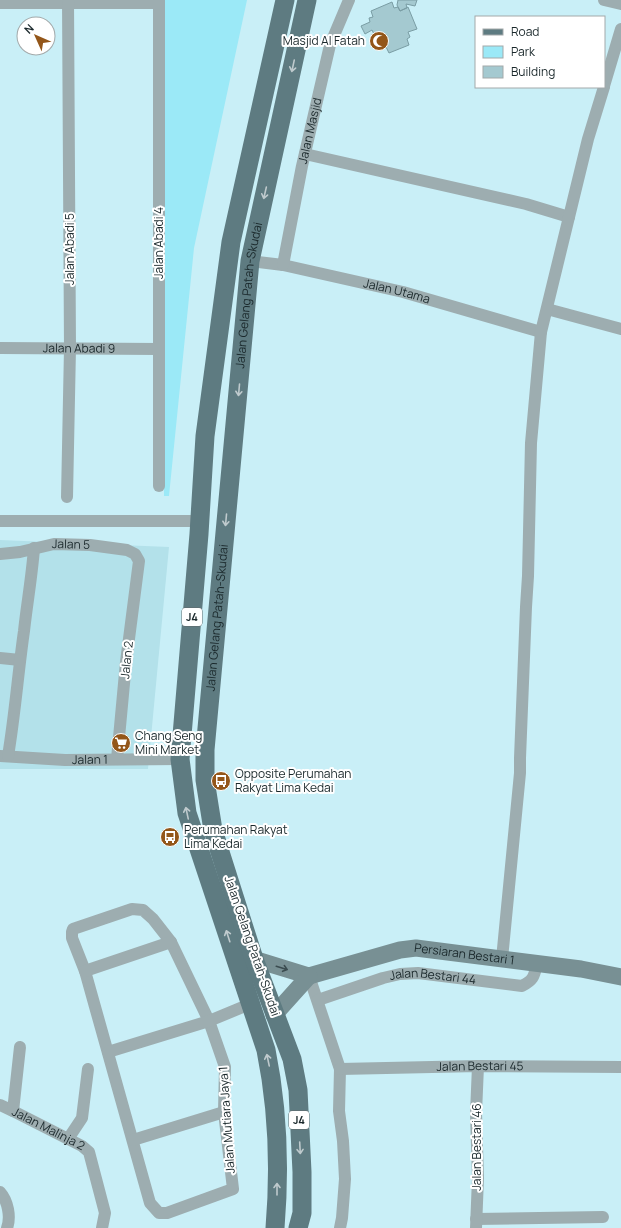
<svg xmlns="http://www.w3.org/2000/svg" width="621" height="1228" font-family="Manrope,sans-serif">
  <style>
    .built { fill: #b3e1ea }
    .green { fill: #9be9f7 }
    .building { fill: #a4c9d0; stroke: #7a9da4 }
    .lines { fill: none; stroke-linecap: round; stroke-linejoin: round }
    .street { stroke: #9dadb0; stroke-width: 12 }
    .secondary { stroke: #789094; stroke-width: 17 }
    .primary { stroke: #5e7b81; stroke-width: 19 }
    .oneway { stroke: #bfcacd }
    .oneway2 { stroke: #3b4c50 }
    .labels { text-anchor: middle; stroke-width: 4; stroke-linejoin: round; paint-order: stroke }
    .shield { fill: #fff; stroke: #5f686b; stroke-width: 1 }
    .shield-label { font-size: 11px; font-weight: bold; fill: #1a282b }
    .poi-label { font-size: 12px; fill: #1a282b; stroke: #fff; text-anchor: start }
    .street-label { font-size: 12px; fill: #1a282b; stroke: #fff }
  </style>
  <rect width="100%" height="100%" fill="#c9eff7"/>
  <path class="built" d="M0 540 169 547 148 769H0Z"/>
  <path class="green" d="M165 0H247L194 248 169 496H164Z"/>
  <path class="building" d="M398 0H417L415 6 406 4 407 8 400 11 397 5Z
    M392 2 394 8 398 7 400 11 408 7 417 29 408 32 410 37 407 39 409 45 389 53 386 47 381 49 372 30 365 34 361 26 370 22 369 18 373 17 371 11Z"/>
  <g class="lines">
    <g class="street">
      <path d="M604 0 621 4"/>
      <path d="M0 3H159"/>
      <path d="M604 86 621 29"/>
      <path d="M305 154 526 204 569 217"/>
      <path id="s1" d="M250 261 283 265 403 292 541 332"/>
      <path id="s2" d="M283 265 302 166 330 45 349 0"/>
      <path d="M547 309 621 329"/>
      <path id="s3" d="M0 348 159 349"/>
      <path d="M159 486V0"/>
      <path d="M67 497 70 348 68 0"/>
      <path d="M0 521H199"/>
      <path id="s4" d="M0 554 20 552 54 544 90 545 127 550 135 554 139 561 126 662 117 759"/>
      <path d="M0 658 20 660"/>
      <path id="s5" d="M0 756 65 760 180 759"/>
      <path d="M8 756C15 714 18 673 24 631 27 603 32 576 34 548"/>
      <path d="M132 909 143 910 153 919 171 942 209 1021 225 1067 224 1112 233 1189 167 1213H159L150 1203 85 971 72 938V932L73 929Z"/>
      <path d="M502 959 520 773V758L526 607 528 576 531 443 541 332 588 139 604 87"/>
      <path d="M85 971 171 942"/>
      <path d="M309 976 340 1069 339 1111 343 1141 345 1179 342 1218 340 1228"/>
      <path id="s6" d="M318 1000 383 978 400 974 418 973 522 986C534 980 534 976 537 964"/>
      <path d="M108 1052 209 1021 250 1004"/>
      <path id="s7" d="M340 1069 478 1066 621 1067"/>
      <path id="s8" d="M0 1105 13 1111 82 1146 89 1152 105 1213 102 1228"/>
      <path d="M13 1111 20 1047"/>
      <path d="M68 1139 82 1118 88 1069"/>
      <path d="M133 1140 224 1112"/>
      <path d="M0 1192C8 1201 11 1217 7 1228"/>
      <path d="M476 1219 603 1217"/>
      <path d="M476 1228 478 1178 476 1113 478 1066"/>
    </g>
    <g class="secondary">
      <path id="s9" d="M254 959 309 976 400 950 416 948 581 969 621 977"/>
      <path d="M274 1015 309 976"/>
    </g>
    <g class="primary">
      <path d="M275 1228C280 1168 278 1109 266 1050L187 813 180 759 199 534 205 436 231 242 285 0"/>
      <path id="s10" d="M298 1228 302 1213V1172L298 1090 292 1059 254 959 213 830 205 780V750L250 261 307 0"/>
    </g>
  </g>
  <defs><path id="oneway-shaft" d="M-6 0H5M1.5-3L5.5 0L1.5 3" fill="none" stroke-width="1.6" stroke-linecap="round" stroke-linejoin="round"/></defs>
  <g class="oneway">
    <use href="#oneway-shaft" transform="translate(293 66) rotate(102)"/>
    <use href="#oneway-shaft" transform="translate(265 193) rotate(103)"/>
    <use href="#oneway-shaft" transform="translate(239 390) rotate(95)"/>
    <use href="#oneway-shaft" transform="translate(226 520) rotate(95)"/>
    <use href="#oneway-shaft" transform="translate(187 813) rotate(-102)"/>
    <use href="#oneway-shaft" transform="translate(228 936) rotate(-108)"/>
    <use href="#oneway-shaft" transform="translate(268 1060) rotate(-102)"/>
    <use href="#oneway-shaft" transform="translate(300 1148) rotate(87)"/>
    <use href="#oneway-shaft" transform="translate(277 1189) rotate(-90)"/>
  </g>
  <use class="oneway2" href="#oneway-shaft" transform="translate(282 968) rotate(17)"/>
  <defs>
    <symbol id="mosque-disc" viewBox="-11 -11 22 22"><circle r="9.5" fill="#935619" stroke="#fff"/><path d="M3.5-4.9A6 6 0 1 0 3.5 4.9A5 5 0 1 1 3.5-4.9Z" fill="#fff"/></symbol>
    <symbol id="supermarket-disc" viewBox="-11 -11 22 22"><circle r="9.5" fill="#935619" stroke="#fff"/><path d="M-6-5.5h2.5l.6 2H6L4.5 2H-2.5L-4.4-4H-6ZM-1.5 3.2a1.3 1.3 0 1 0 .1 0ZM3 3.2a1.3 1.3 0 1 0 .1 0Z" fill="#fff"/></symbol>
    <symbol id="bus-disc" viewBox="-11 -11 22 22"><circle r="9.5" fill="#935619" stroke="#fff"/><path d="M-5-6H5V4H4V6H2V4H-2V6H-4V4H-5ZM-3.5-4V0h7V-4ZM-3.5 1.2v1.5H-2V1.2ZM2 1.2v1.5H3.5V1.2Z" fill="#fff"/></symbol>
  </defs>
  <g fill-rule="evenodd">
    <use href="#mosque-disc" x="368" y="30" width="22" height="22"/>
    <use href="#supermarket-disc" x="110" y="732" width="22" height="22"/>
    <use href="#bus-disc" x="210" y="770" width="22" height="22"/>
    <use href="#bus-disc" x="159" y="826" width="22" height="22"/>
  </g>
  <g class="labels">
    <g class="shield">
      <rect x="182" y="608" width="20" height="18" rx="3"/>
      <rect x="289" y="1111" width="20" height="18" rx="3"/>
    </g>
    <g class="shield-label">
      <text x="192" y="621">J4</text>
      <text x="299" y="1124">J4</text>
    </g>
    <g class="poi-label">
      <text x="365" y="45" text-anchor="end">Masjid Al Fatah</text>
      <text x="135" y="740">Chang Seng<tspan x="135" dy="14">Mini Market</tspan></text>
      <text x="235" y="778">Opposite Perumahan<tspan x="235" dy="14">Rakyat Lima Kedai</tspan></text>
      <text x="184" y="834">Perumahan Rakyat<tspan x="184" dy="14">Lima Kedai</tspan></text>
    </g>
    <g class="street-label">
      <text dy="4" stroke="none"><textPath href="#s2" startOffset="137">Jalan Masjid</textPath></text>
      <text transform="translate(159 243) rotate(-90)" y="4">Jalan Abadi 4</text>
      <text transform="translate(70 249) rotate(-90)" y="4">Jalan Abadi 5</text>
      <text dy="4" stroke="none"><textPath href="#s1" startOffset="150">Jalan Utama</textPath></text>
      <text dy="4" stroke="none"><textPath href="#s10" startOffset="950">Jalan Gelang Patah-Skudai</textPath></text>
      <text dy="4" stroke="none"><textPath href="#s3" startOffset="79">Jalan Abadi 9</textPath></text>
      <text dy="4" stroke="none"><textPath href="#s4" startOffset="72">Jalan 5</textPath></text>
      <text dy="4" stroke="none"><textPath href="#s10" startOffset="626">Jalan Gelang Patah-Skudai</textPath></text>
      <text transform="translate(127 660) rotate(-84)" y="4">Jalan 2</text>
      <text dy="4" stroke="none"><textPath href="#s5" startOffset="90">Jalan 1</textPath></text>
      <text transform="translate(252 946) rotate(71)" y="4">Jalan Gelang Patah-Skudai</text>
      <text dy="4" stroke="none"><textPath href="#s9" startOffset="217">Persiaran Bestari 1</textPath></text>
      <text dy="4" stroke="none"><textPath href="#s6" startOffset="119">Jalan Bestari 44</textPath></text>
      <text dy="4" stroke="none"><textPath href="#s7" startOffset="140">Jalan Bestari 45</textPath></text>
      <text transform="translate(227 1120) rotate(-94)" y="4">Jalan Mutiara Jaya 1</text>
      <text dy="4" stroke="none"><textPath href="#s8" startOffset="54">Jalan Malinja 2</textPath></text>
      <text transform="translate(477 1147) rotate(-90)" y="4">Jalan Bestari 46</text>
    </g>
  </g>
  <rect x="475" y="16" width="130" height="72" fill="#ffffff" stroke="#a3a9aa"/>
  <rect x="483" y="29" width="20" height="6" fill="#5e7b81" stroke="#a3a9aa"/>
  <text x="511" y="36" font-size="12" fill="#1a282b">Road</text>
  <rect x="483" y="46" width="20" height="12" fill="#9be9f7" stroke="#a3a9aa"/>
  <text x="511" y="56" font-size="12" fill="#1a282b">Park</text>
  <rect x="483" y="66" width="20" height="12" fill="#a4c9d0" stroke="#a3a9aa"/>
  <text x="511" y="76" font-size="12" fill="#1a282b">Building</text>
  <g transform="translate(36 36) rotate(315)"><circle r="19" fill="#ffffff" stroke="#a3a9aa"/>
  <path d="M0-3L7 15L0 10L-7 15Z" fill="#935619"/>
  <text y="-6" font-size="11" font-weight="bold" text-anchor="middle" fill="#1a282b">N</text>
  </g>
</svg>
